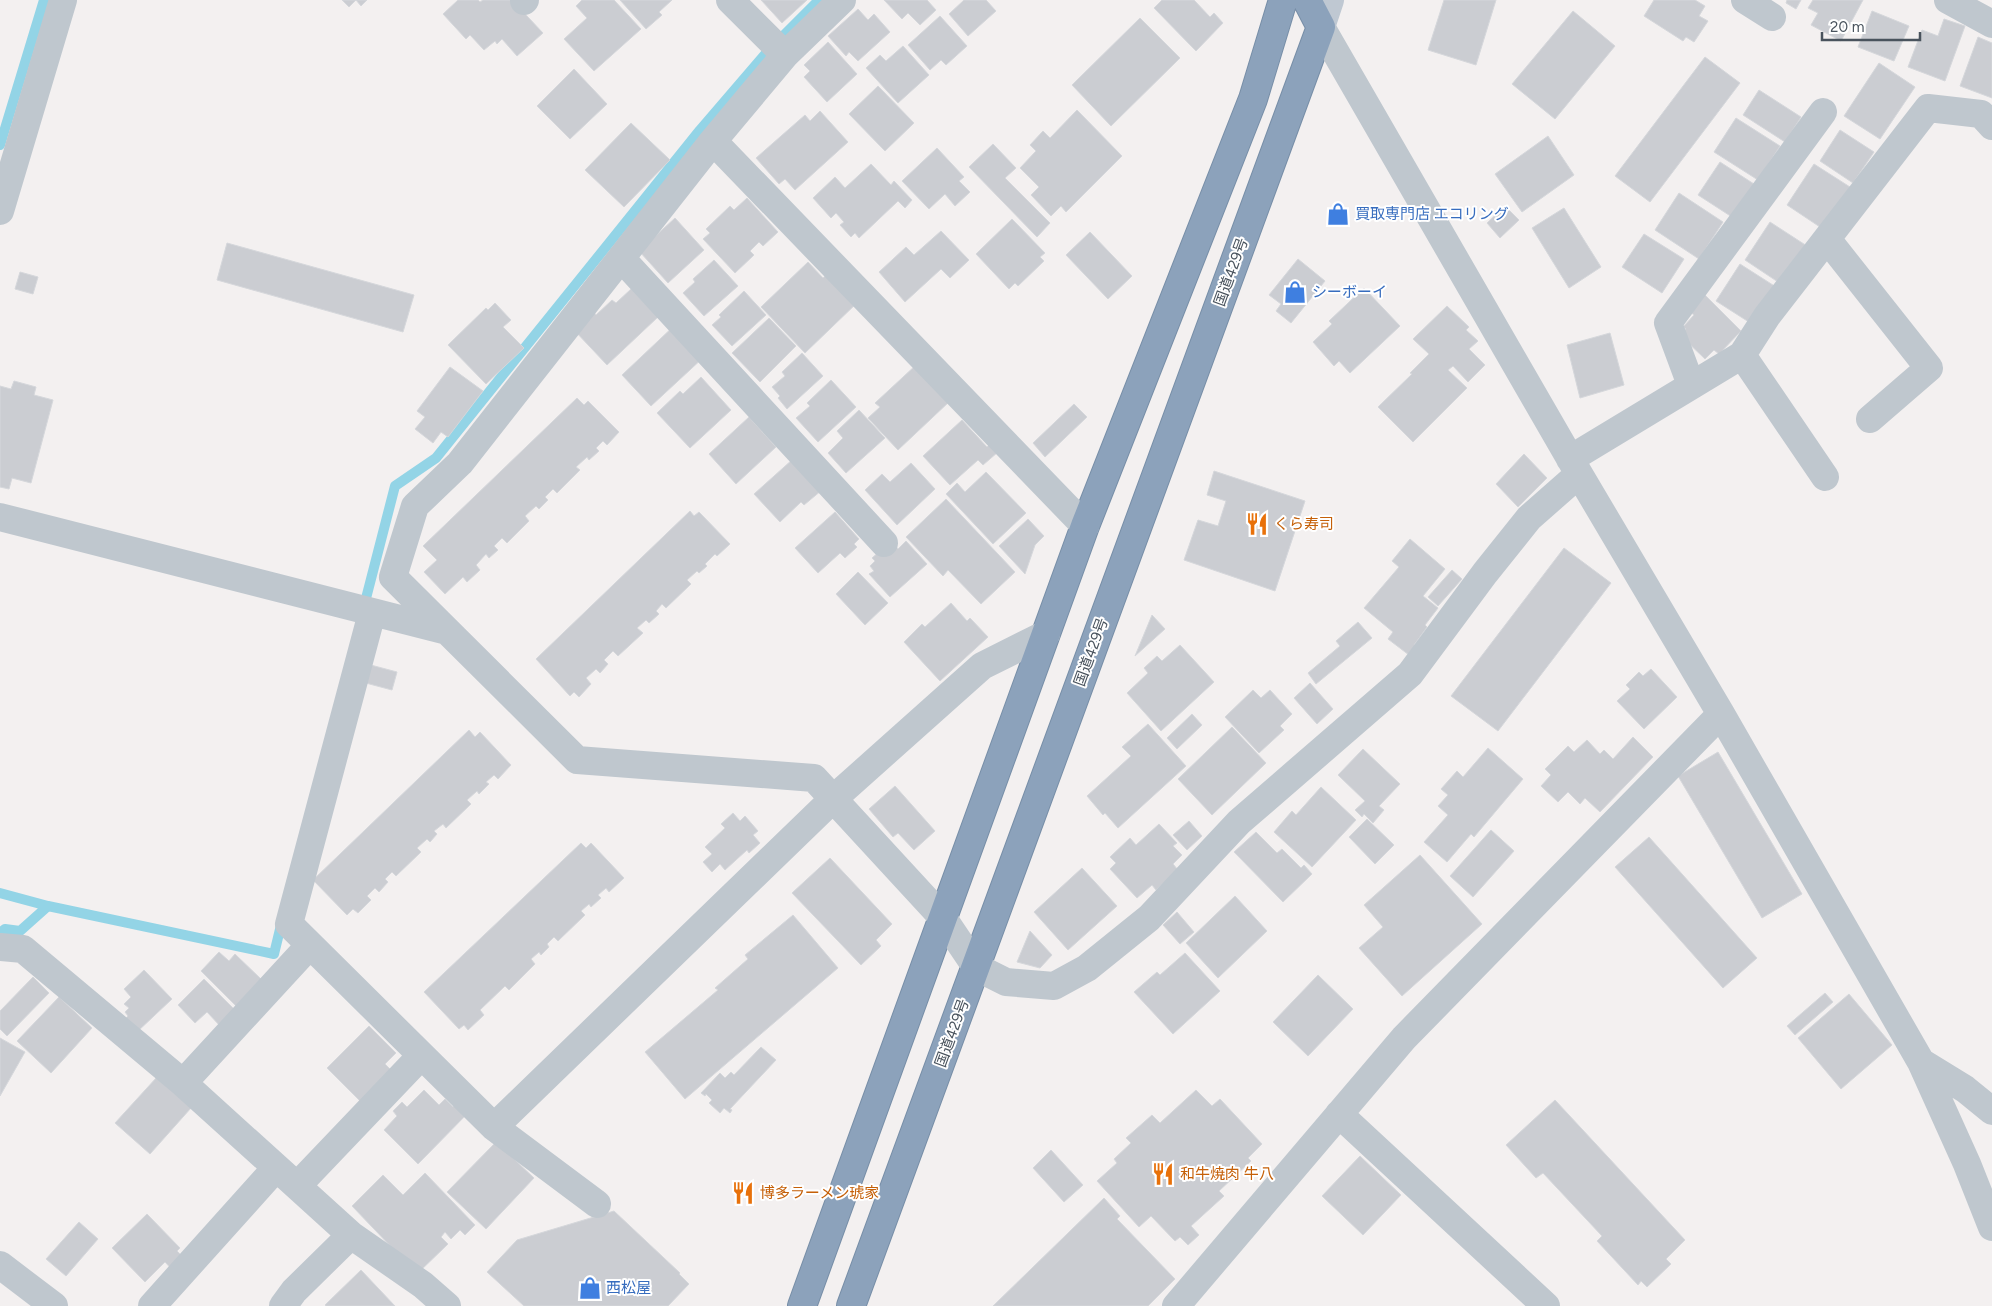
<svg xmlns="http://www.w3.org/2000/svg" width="1992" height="1306" font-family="Figtree,'Noto Sans JP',sans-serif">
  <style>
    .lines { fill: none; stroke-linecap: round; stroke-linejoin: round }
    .stream { stroke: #93d4e6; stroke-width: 10 }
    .building { fill: #cbcdd2; stroke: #d5d7db }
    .highway-casing { stroke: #778ea7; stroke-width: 30 }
    .street { stroke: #bfc7ce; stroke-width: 28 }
    .secondary { stroke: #bfc8d2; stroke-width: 28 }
    .highway { stroke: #8ca2bb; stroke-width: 28 }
    .labels { text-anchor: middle; stroke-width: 4; stroke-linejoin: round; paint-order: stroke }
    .shop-label { font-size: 15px; fill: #366cbe; stroke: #fff; text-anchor: start }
    .street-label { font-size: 15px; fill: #49535d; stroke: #fff }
    .food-label { font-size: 15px; fill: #c56008; stroke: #fff; text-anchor: start }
  </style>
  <rect width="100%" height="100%" fill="#f3f0f0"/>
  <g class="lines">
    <path class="stream" d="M0 145 44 0
      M363 610 395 486 436 458 700 130 767 52 819 0
      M0 893 48 906
      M0 933 5 929 20 931 48 906 274 954 282 921"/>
  </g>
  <path class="building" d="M342 0H367L361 6 356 0 349 7Z
    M458 0H478L480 2 483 0H512L543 33 517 56 502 39 497 44 495 41 484 50 470 35 466 39 443 14Z
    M582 0H614L641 29 594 71 564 39 587 18 576 6Z
    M620 0H672L659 12 662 15 646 29Z
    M761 0H807L782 23Z
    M884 0H927L936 10 920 25 908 13 902 19Z
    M964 0H986L996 11 968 36 949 14Z
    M1162 0H1194L1210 17 1214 13 1223 23 1196 51 1154 8Z
    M1444 0H1496L1476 65 1428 50Z
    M1654 0H1695L1705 6 1699 16 1708 21 1694 42 1686 37 1683 41 1644 16Z
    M1787 0H1801L1796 9 1786 3Z
    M1813 0H1863L1841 41 1811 25 1818 13 1808 8Z
    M858 9 868 20 874 14 890 32 858 61 849 52 846 56 828 36Z
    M1573 11 1615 46 1555 119 1512 84Z
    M1872 11 1909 26 1894 61 1858 47Z
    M940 16 967 46 946 65 941 60 930 70 908 45Z
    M1140 18 1180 58 1111 126 1072 85Z
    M1944 19 1965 26 1945 81 1908 67 1922 30 1938 36Z
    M1978 37 1992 43V98L1960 86Z
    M828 42 857 74 827 102 804 77 810 71 804 65Z
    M903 46 929 75 898 103 866 68 880 55 886 61Z
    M1705 57 1740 83 1650 202 1615 176Z
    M1879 63 1915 87 1880 139 1844 116Z
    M574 69 607 104 570 139 537 106Z
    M878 86 914 123 885 151 849 114Z
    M1759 90 1801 117 1785 142 1743 115Z
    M1077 110 1122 156 1066 212 1061 206 1051 216 1031 195 1039 187 1020 168 1036 151 1030 145 1043 131 1050 138Z
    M820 111 848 142 795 190 785 179 779 184 756 158 805 115 810 121Z
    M1736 118 1780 146 1758 180 1714 152Z
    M631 123 670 160 624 207 585 170Z
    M1840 130 1874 152 1853 183 1820 161Z
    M1548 136 1574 175 1522 212 1495 174Z
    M993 144 1016 168 1005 178 1050 223 1037 237 969 167Z
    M937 148 964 177 959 181 970 192 955 206 945 194 929 209 902 181Z
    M1720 162 1754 184 1732 217 1698 195Z
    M871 164 891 185 894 181 912 200 905 208 898 201 859 238 855 233 851 237 840 225 844 222 836 213 831 218 813 198 835 177 845 188Z
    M1814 164 1850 187 1823 229 1787 205Z
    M1679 193 1723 222 1699 259 1655 230Z
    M747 198 778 232 763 246 759 242 750 251 754 255 735 273 703 239 710 233 706 229 730 206 734 210Z
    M1505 206 1519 220 1500 238 1487 223Z
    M1564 208 1601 267 1569 288 1532 228Z
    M675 218 704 250 668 283 639 251Z
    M1012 219 1045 253 1040 257 1044 261 1018 286 1015 283 1009 289 976 254Z
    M1770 222 1807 246 1781 284 1745 260Z
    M941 231 969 260 950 278 941 269 905 302 879 272 906 247 914 255Z
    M1090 232 1132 276 1108 299 1066 255Z
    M1644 234 1684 259 1662 293 1622 267Z
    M227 243 414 295 403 332 217 280Z
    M1298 259 1325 281 1291 323 1276 311 1281 304 1269 295Z
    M714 260 738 286 704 316 683 293 695 282 693 279Z
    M808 262 823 278 831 271 859 301 805 353 761 307Z
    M1740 264 1776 287 1752 324 1716 301Z
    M20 272 38 277 33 294 15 289Z
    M1364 288 1400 326 1350 373 1339 361 1334 366 1313 342 1332 324 1329 321Z
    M631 289 658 317 607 365 574 330 593 311 596 315 612 300 616 303Z
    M744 291 766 315 732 346 712 325 721 317 719 315Z
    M1704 294 1741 331 1719 354 1714 350 1705 359 1680 335 1686 329 1683 327 1694 315 1688 310Z
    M495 303 511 320 503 327 524 348 486 384 448 345 486 308 488 310Z
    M1447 306 1469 327 1466 330 1478 341 1469 349 1485 365 1468 382 1453 366 1448 370 1467 388 1413 442 1378 407 1412 374 1410 373 1429 354 1413 339Z
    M769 318 796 346 760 382 732 353Z
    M676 324 705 356 651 406 622 375Z
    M1610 333 1624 385 1580 398 1567 345Z
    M802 353 823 376 787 409 778 398 780 396 772 387 785 376 782 372Z
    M916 365 950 401 898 450 868 418 880 407 875 403Z
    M450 367 483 391 448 437 441 432 433 443 415 429 425 417 417 411Z
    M701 377 731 410 690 448 657 413 680 391 683 394Z
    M831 380 856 407 818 442 796 418 810 406 807 403Z
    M14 381 36 387 34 395 53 400 31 483 12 478 9 489 0 487V386L11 389Z
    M577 398 584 405 588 401 619 432 607 445 603 441 596 448 599 451 589 460 587 457 576 467 580 470 557 493 553 489 545 497 548 500 539 509 536 506 525 516 529 521 507 543 502 538 494 546 498 550 489 558 486 554 476 565 480 570 467 582 463 577 445 594 424 572 437 560 423 546Z
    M1074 404 1087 417 1045 457 1033 443Z
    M859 410 885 438 846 473 828 453 843 438 837 431Z
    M749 417 776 447 736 484 709 454Z
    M962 420 987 447 990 444 998 452 983 465 978 460 950 485 923 456Z
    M1524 454 1547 478 1518 507 1496 484Z
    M793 459 822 490 804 505 801 502 780 522 754 494Z
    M911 463 935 489 897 525 865 490 882 474 890 482Z
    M1214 471 1305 501 1275 591 1184 560 1198 520 1218 526 1226 501 1207 495Z
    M986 472 1026 513 993 544 946 494 957 483 965 492Z
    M946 499 1015 572 981 604 948 570 943 576 906 537Z
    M690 511 694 516 699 512 730 544 717 556 715 554 705 564 707 566 699 573 697 571 687 580 691 584 666 608 662 604 656 611 659 614 649 623 646 620 637 628 643 633 618 656 613 651 604 660 608 664 600 673 596 669 586 678 591 684 579 697 574 692 570 696 536 659Z
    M835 512 859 539 854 544 857 547 845 558 840 553 818 573 795 548Z
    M1028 519 1044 536 1035 545 1025 574 999 546Z
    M1410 539 1445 569 1423 596 1438 608 1425 625 1427 627 1414 645 1417 647 1409 655 1388 639 1393 632 1364 608 1399 567 1392 561Z
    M906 541 927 564 890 597 869 574 874 571 870 566 875 561 872 558 887 545 894 544 898 549Z
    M1564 548 1611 583 1498 731 1451 696Z
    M1452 570 1462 579 1438 606 1428 597Z
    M858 572 888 603 865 625 836 594Z
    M951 603 967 621 970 618 988 637 940 681 904 642 922 624 925 627Z
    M1152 615 1165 629 1135 656Z
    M1358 622 1372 638 1316 684 1308 673 1340 646 1336 641Z
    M1180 645 1214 682 1161 731 1127 693 1148 673 1144 668 1157 656 1162 661Z
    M367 664 397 672 392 690 362 682Z
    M1651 669 1677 697 1644 729 1617 701 1630 689 1626 685 1639 672 1643 676Z
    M1310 683 1333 709 1317 724 1294 698Z
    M1253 690 1261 698 1270 690 1292 714 1280 726 1284 730 1259 753 1225 717Z
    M1192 714 1202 725 1177 749 1167 738Z
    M1148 724 1186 766 1118 828 1105 813 1103 815 1087 796 1131 756 1122 747Z
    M1232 727 1266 763 1212 815 1178 779Z
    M469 730 475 737 480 732 511 765 498 779 494 775 486 782 489 784 479 794 477 791 467 800 471 804 446 828 443 824 434 831 437 834 430 842 427 839 417 848 421 852 396 876 392 872 385 879 388 882 379 892 375 888 367 896 371 900 358 913 353 909 347 915 313 880Z
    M1633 737 1653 757 1600 812 1585 798 1580 804 1568 792 1558 802 1541 786 1551 775 1545 769 1568 746 1574 752 1587 740 1600 754 1604 750 1613 759Z
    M1488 748 1523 779 1474 837 1471 834 1447 862 1424 842 1448 815 1438 806 1448 795 1441 789 1457 771 1463 777Z
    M1363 749 1400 784 1379 806 1384 810 1373 823 1364 814 1362 817 1355 810 1365 801 1338 775Z
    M1718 752 1802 894 1762 918 1678 776Z
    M895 786 935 831 914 850 898 833 893 837 869 809Z
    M1321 787 1356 820 1312 867 1274 832 1292 811 1296 815Z
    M733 813 740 821 745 816 758 831 753 835 760 843 749 853 747 850 725 870 720 864 712 872 703 862 712 854 705 847 725 828 721 824Z
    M1367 819 1394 845 1375 864 1349 837Z
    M1189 821 1202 836 1187 850 1173 835Z
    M1159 824 1177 843 1173 846 1182 855 1173 864 1178 870 1156 890 1152 885 1137 898 1110 869 1116 863 1110 857 1130 838 1136 845Z
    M1491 830 1514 851 1473 897 1450 876Z
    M1256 832 1277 853 1282 849 1301 868 1304 865 1312 874 1283 902 1234 852Z
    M1649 837 1757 958 1723 988 1615 867Z
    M581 843 586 848 591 843 624 878 609 892 606 888 598 895 601 898 591 907 589 904 581 911 585 915 558 941 554 937 547 944 549 947 541 955 539 952 531 959 535 964 509 990 505 986 480 1010 484 1015 468 1030 464 1025 459 1029 424 992Z
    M1420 855 1482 924 1402 996 1359 948 1383 927 1364 905Z
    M830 858 892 924 876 940 881 946 861 965 792 893Z
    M1082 868 1117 906 1068 950 1034 912Z
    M1235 896 1267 931 1218 978 1186 943Z
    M1177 912 1194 932 1180 944 1163 925Z
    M793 915 838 968 685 1099 645 1052 718 990 715 988 748 959 745 955Z
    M1030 931 1052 955 1040 968 1017 962Z
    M219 952 229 961 235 954 261 979 236 1006 201 971Z
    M1185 953 1220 991 1173 1034 1134 992 1157 972 1160 975Z
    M144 970 172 999 137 1032 124 1020 128 1016 125 1012 129 1008 124 1004 131 997 124 989Z
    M1318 975 1353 1009 1308 1056 1273 1022Z
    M33 977 49 993 7 1036 0 1029V1011Z
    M204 979 237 1012 221 1027 207 1012 195 1023 178 1005Z
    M1825 993 1833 1002 1795 1035 1787 1026Z
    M1849 994 1892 1045 1841 1089 1798 1038Z
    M59 997 92 1028 51 1073 17 1041Z
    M369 1026 396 1053 385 1064 393 1072 364 1105 327 1068Z
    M0 1038 25 1052 0 1096Z
    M761 1047 776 1060 730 1109 732 1110 730 1113 724 1108 720 1113 709 1103 712 1100 706 1094 705 1096 701 1093 720 1073 725 1078 731 1072 734 1075Z
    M157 1077 191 1108 150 1154 115 1123Z
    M424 1090 439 1105 445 1099 453 1107 459 1101 470 1111 418 1164 384 1130 397 1116 393 1111 402 1102 407 1107Z
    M1196 1090 1212 1106 1220 1099 1262 1144 1248 1158 1251 1161 1219 1191 1224 1196 1191 1226 1199 1235 1188 1245 1180 1237 1175 1241 1151 1216 1139 1227 1097 1181 1117 1163 1114 1159 1131 1143 1126 1138 1152 1115 1160 1123Z
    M1555 1100 1685 1240 1666 1259 1671 1264 1647 1287 1641 1281 1638 1285 1597 1241 1602 1236 1543 1173 1536 1178 1506 1145Z
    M496 1142 534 1178 486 1229 447 1192Z
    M1051 1150 1083 1185 1064 1202 1033 1168Z
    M1360 1156 1401 1195 1363 1235 1322 1196Z
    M425 1173 475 1225 465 1235 460 1230 451 1239 445 1232 441 1237 448 1244 417 1274 352 1206 383 1175 403 1195Z
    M1104 1198 1120 1216 1117 1219 1175 1279 1148 1306H993Z
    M614 1211 680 1273 679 1274 689 1284 668 1306H524L487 1272 517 1240Z
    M147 1214 180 1248 177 1251 188 1262 176 1274 165 1262 145 1282 112 1248Z
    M79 1222 98 1239 66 1276 46 1259Z
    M361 1270 395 1306H326L325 1305Z"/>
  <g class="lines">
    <defs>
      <path id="highway" d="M802 1306 1085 526 1253 99 1283 0
        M851 1306 1321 27 1307 0"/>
    </defs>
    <use href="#highway" class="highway-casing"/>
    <path class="street" d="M730 0 785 55
      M842 0 785 55 713 141 460 463 415 506 393 577 577 760 814 778 943 918 976 967 1006 982 1054 986 1087 968 1149 918 1239 822 1410 674 1485 573 1529 518 1579 474
      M1745 0 1772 17
      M1948 0 1992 24
      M524 1 525 0
      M1321 27 1579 474 1721 714 1921 1062 1967 1164 1992 1227
      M713 141 1085 526
      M0 211 63 0
      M1827 239 1929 368 1870 419
      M621 258 884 543
      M1742 355 1825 477
      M1691 385 1668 323 1823 112
      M1570 459 1742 355 1767 316 1928 108 1981 114 1992 126
      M0 517 447 631
      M372 613 289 924 494 1127 597 1204
      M0 947 23 949 183 1083 351 1235 423 1285 447 1306
      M1921 1062 1965 1089 1992 1111
      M183 1083 310 945
      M1339 1114 1546 1306
      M494 1127 833 799 982 666 1046 634
      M297 1186 421 1056
      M0 1265 54 1306
      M152 1306 276 1168
      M283 1306 294 1291 351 1235
      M1176 1306 1404 1038 1721 714"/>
    <path class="secondary" d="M1321 27 1330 0"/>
    <use href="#highway" class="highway"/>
  </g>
  <defs>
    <symbol id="shop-bare" viewBox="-9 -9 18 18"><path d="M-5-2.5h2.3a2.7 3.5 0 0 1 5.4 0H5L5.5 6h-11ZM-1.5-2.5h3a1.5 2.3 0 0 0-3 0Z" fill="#3f7fe0" stroke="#fff" stroke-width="2.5" paint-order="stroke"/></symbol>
    <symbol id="restaurant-bare" viewBox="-9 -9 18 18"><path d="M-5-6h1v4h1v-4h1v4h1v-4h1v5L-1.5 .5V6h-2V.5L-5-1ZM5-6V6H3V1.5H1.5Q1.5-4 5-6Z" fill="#e8710a" stroke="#fff" stroke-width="2.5" paint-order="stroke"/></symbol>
  </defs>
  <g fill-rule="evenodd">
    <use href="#shop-bare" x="1322" y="198" width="32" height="32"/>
    <use href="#shop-bare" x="1279" y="276" width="32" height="32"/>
    <use href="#restaurant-bare" x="1241" y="508" width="32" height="32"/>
    <use href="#restaurant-bare" x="1147" y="1158" width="32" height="32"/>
    <use href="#restaurant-bare" x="727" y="1177" width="32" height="32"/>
    <use href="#shop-bare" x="574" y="1272" width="32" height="32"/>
  </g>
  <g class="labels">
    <g class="shop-label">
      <text x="1355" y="219">買取専門店 エコリング</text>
      <text x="1312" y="297">シーボーイ</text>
      <text x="606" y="1293">西松屋</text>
    </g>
    <g class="street-label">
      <text transform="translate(1231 272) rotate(-70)" y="5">国道429号</text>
      <text transform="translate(1091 652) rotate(-70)" y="5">国道429号</text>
      <text transform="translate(952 1033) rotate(-70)" y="5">国道429号</text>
    </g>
    <g class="food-label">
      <text x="1274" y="529">くら寿司</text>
      <text x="1180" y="1179">和牛焼肉 牛八</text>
      <text x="760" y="1198">博多ラーメン琥家</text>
    </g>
  </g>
  <path d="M1822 32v8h98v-8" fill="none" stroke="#49535d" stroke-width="2.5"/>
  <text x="1830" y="32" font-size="15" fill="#49535d" stroke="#ffffff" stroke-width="4" paint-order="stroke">20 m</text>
</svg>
